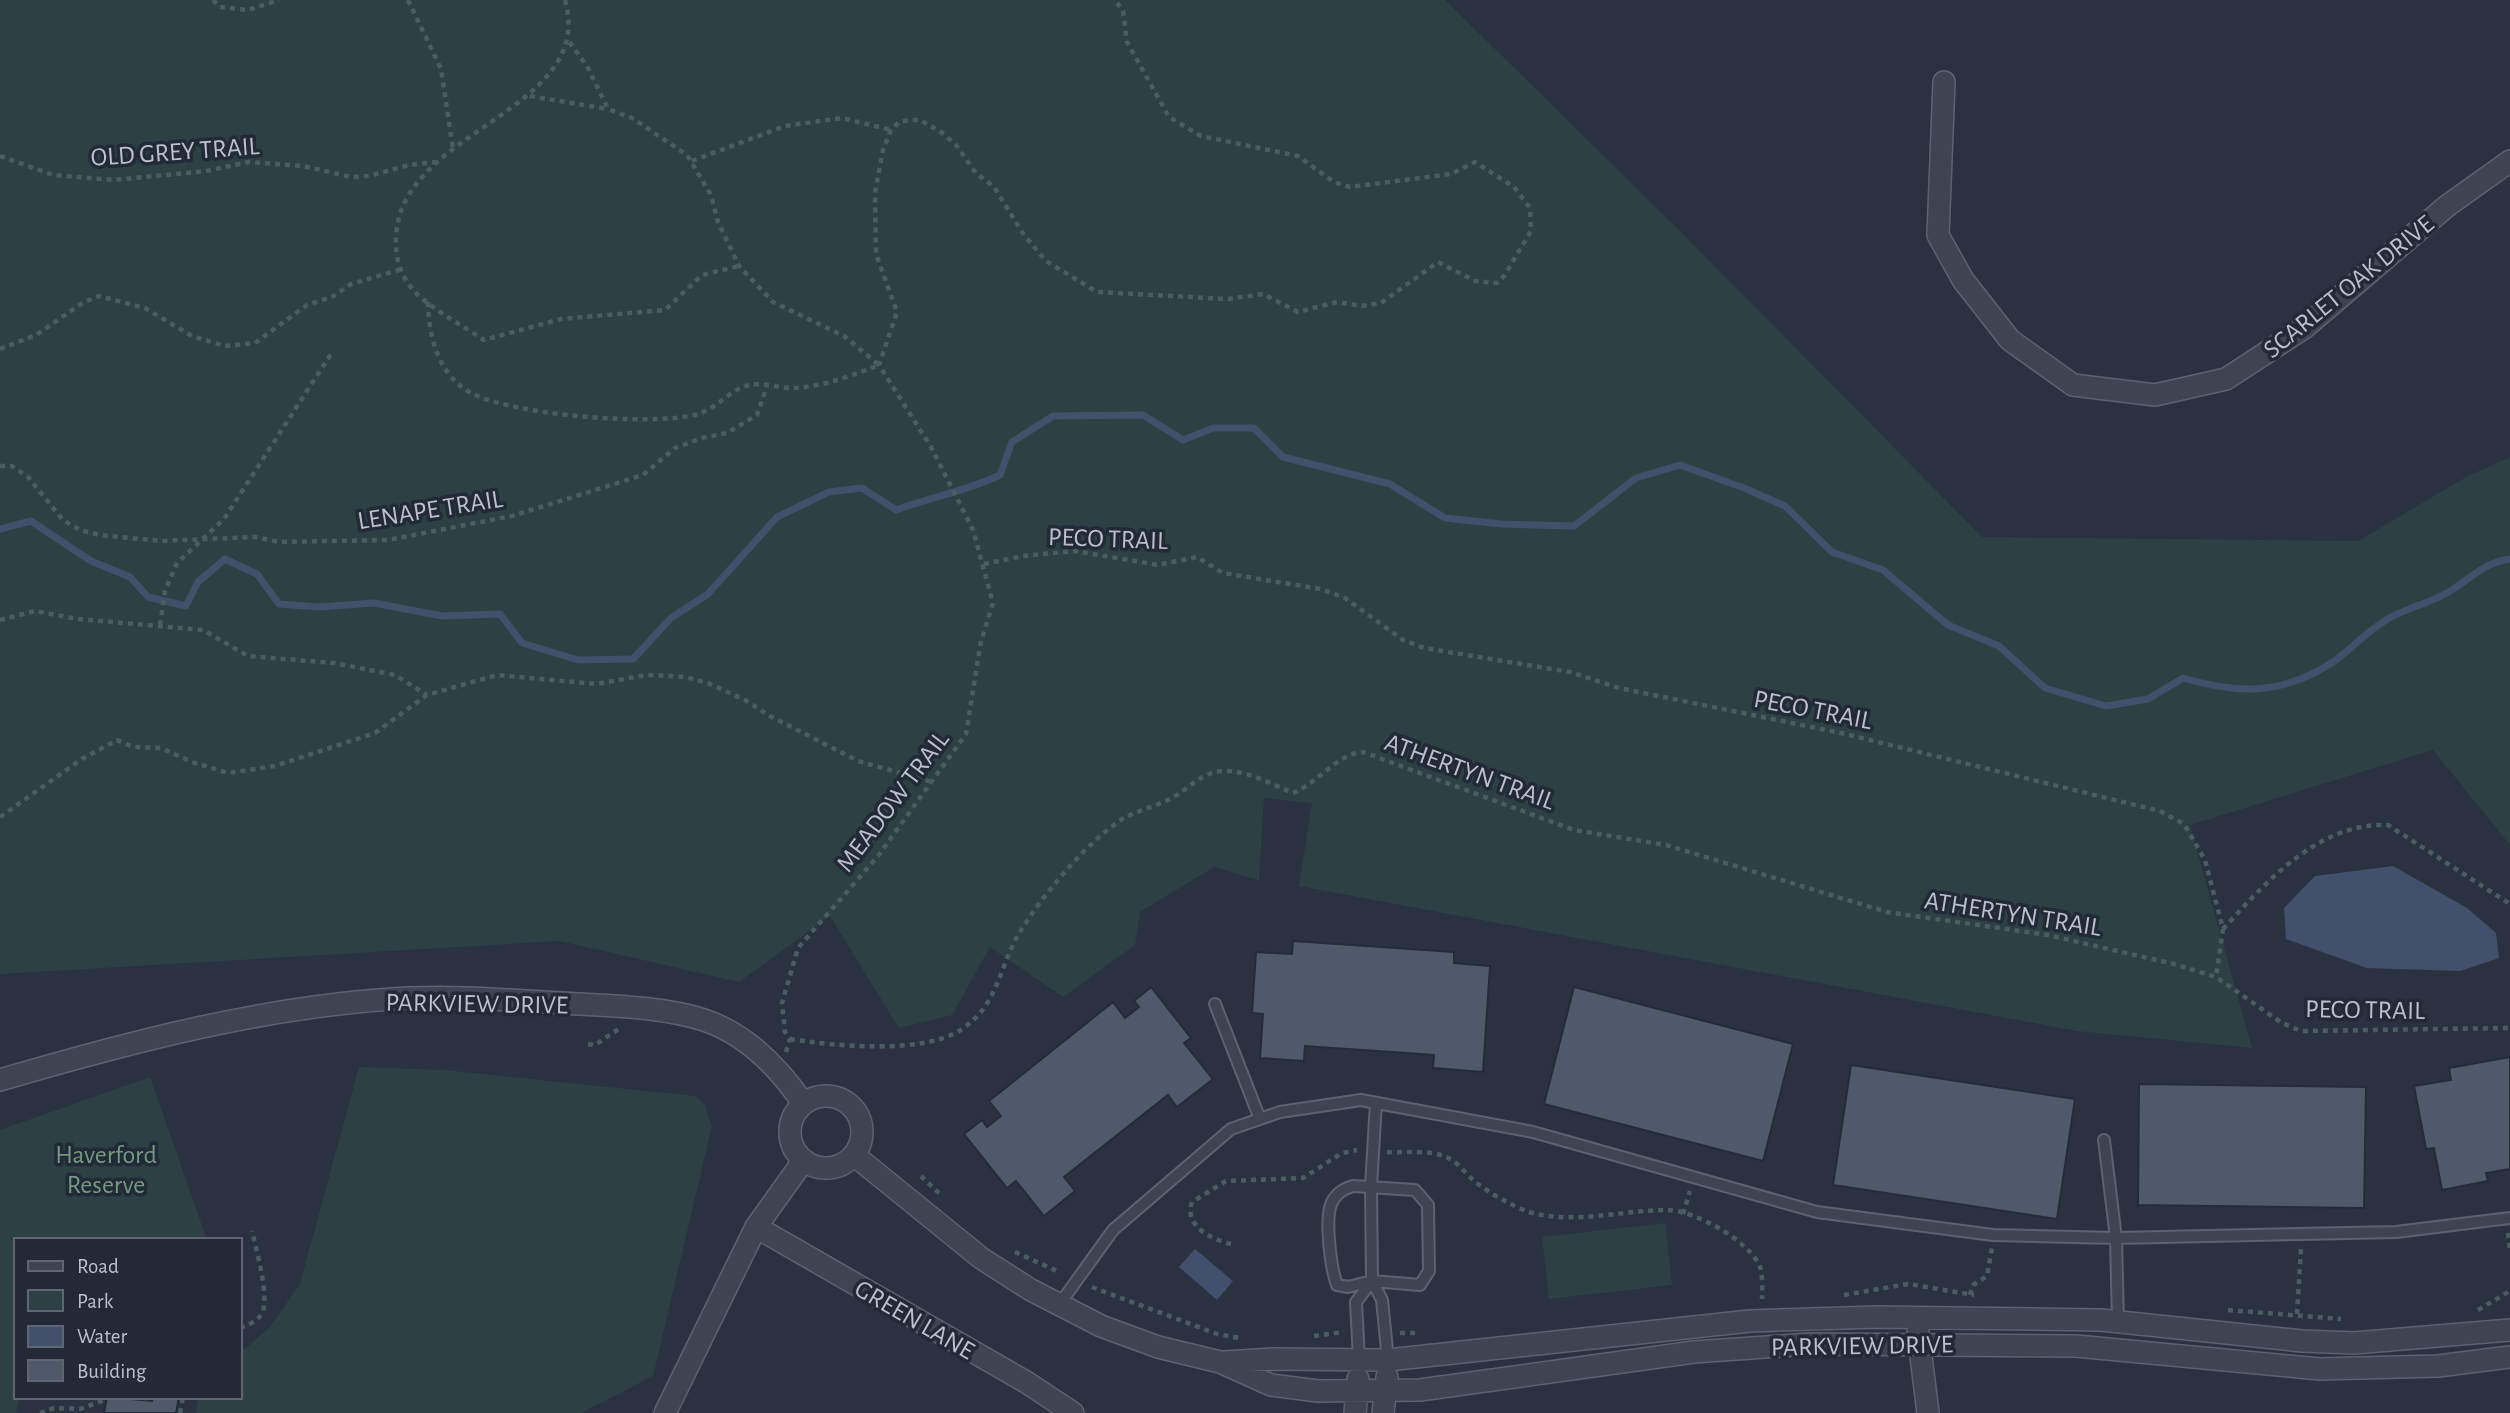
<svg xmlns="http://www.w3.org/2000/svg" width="2510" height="1413" font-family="'Alegreya Sans',sans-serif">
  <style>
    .green { fill: #2d4044 }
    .water { fill: #43506b }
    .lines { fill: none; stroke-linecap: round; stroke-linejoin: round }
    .stream { stroke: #43506b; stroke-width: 7 }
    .building { fill: #50596a; stroke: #242b39; stroke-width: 2 }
    .lane-casing { stroke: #5c626f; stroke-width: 14 }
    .street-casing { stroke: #5c626f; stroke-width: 24 }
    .path { stroke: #4c5d61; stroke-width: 4.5; stroke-dasharray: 5 5; stroke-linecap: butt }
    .lane { stroke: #3e4452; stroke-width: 10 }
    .street { stroke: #3e4452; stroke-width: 21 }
    .labels { text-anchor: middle; stroke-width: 7; stroke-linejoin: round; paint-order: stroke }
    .street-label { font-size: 26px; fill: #bbc0cb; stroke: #222937 }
    .park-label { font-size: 26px; fill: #749a80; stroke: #222937 }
  </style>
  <rect width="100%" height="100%" fill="#2a3242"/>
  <path class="green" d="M0 0H1445L1678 229 1982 537 2358 541 2468 476 2510 457V845L2433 750 2190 825 2252 1048 2077 1031 1299 886 1312 803 1264 798 1259 880 1214 867 1140 912 1135 945 1063 997 990 947 952 1015 899 1028 830 916 739 982 560 941 0 974Z
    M359 1067 444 1070 695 1096 704 1104 712 1126 653 1376 581 1413H196L199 1397H240V1350L245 1349 270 1327 300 1284Z
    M150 1077 207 1240H16V1397H19L16 1413H0V1130Z
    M1665 1223 1672 1285 1549 1299 1542 1237Z"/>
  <path class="water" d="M2393 866 2467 908 2496 933 2499 958 2460 971 2367 968 2286 939 2284 908 2315 876Z
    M1195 1249 1233 1281 1217 1300 1179 1267Z"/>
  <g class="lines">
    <path class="stream" d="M0 529 31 521 91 561 130 577 148 597 186 606 198 582 225 559 257 574 279 604 319 607 374 603 442 616 500 614 522 643 578 660 633 659 671 618 708 594 777 517 829 492 862 488 896 510C931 497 967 491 1000 475L1012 442 1053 416 1143 415 1183 440 1213 428H1254L1283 457 1390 484 1445 518 1501 524 1574 526 1636 478 1680 465 1744 488 1785 506 1832 552 1883 570 1948 625 1999 646 2045 688 2106 706 2148 699 2183 678C2241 695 2284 695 2336 660 2353 647 2368 631 2386 620 2404 609 2427 604 2445 594 2468 581 2484 562 2510 559"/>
  </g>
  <path class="building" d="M1293 941 1454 952V963L1490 966 1483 1072 1433 1068 1434 1055 1305 1046 1304 1061 1260 1058 1263 1014 1252 1013 1256 952 1292 954Z
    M1151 987 1191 1038 1184 1043 1213 1079 1177 1107 1168 1095 1064 1177 1075 1191 1044 1216 1016 1181 1007 1188 964 1134 982 1120 987 1127 1001 1116 989 1101 1113 1002 1125 1018 1139 1007 1134 1001Z
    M1574 987 1793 1044 1763 1161 1544 1104Z
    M2510 1057V1169L2486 1173 2488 1181 2442 1190 2434 1148 2426 1149 2414 1086 2451 1080 2449 1068Z
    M1851 1065 2075 1099 2057 1219 1833 1185Z
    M2139 1084 2366 1087 2364 1208 2138 1205Z
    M107 1397 152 1401 153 1397H179L176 1413H104Z"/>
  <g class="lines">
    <defs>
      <path id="lane" d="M1215 1004 1260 1119
        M1376 1103 1371 1186 1372 1281 1382 1300 1388 1360
        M2104 1140 2116 1238 2118 1322
        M1353 1186 1415 1190 1428 1205 1429 1271 1420 1285 1372 1281 1348 1287 1337 1285C1331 1269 1324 1218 1332 1202 1337 1193 1343 1189 1353 1186Z
        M1059 1305 1113 1230 1231 1129 1280 1112 1361 1100 1533 1132 1817 1212 1993 1235 2116 1238 2396 1232 2510 1218
        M1359 1359 1356 1302 1372 1281"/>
      <path id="street" d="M1944 82 1938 235 1963 280 2010 340 2073 385 2155 395 2226 379 2304 328 2447 206 2510 161
        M0 1080C133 1041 270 1005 409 998 460 996 511 1000 562 1003 607 1006 660 1006 704 1020 746 1034 779 1068 803 1103
        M790 1132a36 36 0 1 1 72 0a36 36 0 1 1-72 0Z
        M854 1155 981 1258 1031 1290 1101 1326 1158 1347 1220 1362 1271 1385 1318 1391 1420 1390 1694 1352 1809 1344 2076 1346 2320 1369 2438 1366 2510 1357
        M756 1227 1026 1382 1073 1413
        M1918 1332 1928 1413
        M1225 1362 1273 1359 1388 1360 1750 1321 1877 1317 2101 1320 2302 1341 2354 1343 2510 1330
        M665 1413 756 1227 804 1160
        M1355 1413 1358 1379
        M1383 1413 1387 1377"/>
    </defs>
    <use href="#lane" class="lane-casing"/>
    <use href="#street" class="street-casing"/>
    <path class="path" d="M213 0 220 7 248 10 279 0
      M408 0 441 69 453 149
      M565 0C597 112 400 129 396 237 395 259 401 279 418 295 437 312 463 326 484 340L561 319 665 310 702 275 739 266
      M530 96 607 109
      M0 156 53 175 114 180 206 171 249 162 303 166 351 177 369 176 409 165 436 162
      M692 161 785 126 842 118 891 130
      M428 302C429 335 436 367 463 388 497 415 656 427 698 414 716 409 731 389 749 385 762 382 779 388 792 388 823 387 850 376 879 365L844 336 773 302 739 266 718 222 711 195 687 155 632 118 608 109 588 68 568 40
      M0 349 36 335 84 302 99 296 145 308 192 336 225 346 255 343 307 305 332 297 351 284 399 270
      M0 466H12L28 477 63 520 80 530 100 535 162 541 255 537 279 542 388 540 512 516 643 475 675 448 702 438 727 433 757 415 767 386
      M984 564 1023 556 1075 551 1158 565 1197 557 1223 573 1321 589 1345 598 1403 640 1424 648 1570 672 1619 688 1841 733 2160 811 2184 824 2205 860 2223 929 2216 977
      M0 620 35 611 78 619 203 630 248 656 334 663 395 675 427 695
      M160 625 165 591 177 563 224 519 331 354
      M0 817 82 759 117 740 133 747 161 748 192 762 228 773 275 766 375 733 427 695 497 675 596 684 647 675 686 677 710 684 745 700 770 716 858 761 932 782
      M2223 929C2266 882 2319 822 2388 825L2510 904
      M790 1039C835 1046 924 1055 962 1029 997 1006 999 969 1018 935 1041 897 1086 842 1124 818 1139 810 1157 806 1172 798 1190 788 1201 772 1223 771 1247 770 1271 784 1293 793 1317 784 1338 753 1363 752L1574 830 1666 845 1887 912 2048 935 2174 964 2216 977 2282 1023 2301 1031 2510 1028
      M588 1044 595 1045 620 1028
      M786 1052 790 1039 785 1032 782 1003 798 948 878 856 966 734 981 641 993 603 973 530 931 447 879 365 897 312 876 254 875 193 883 150 891 130 899 122 910 120H920L941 132 956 145 976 173 994 187 1024 235 1046 261 1097 292 1228 299 1263 294 1298 312 1337 302 1362 306 1381 303 1438 262 1475 281 1497 283 1504 276 1531 231 1530 208 1514 187 1475 162 1451 174 1350 187 1334 182 1298 156 1201 136 1169 117 1127 42 1123 11 1115 0
      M1387 1152C1405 1153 1434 1149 1450 1159 1461 1165 1468 1177 1478 1184 1493 1195 1512 1206 1529 1212 1575 1225 1621 1210 1667 1210 1694 1210 1750 1241 1760 1267 1763 1276 1762 1289 1762 1299
      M921 1176 942 1196
      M1683 1214 1690 1191
      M2508 1233 2510 1252
      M1231 1244C1213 1240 1183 1226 1192 1202L1226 1181 1303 1178 1342 1153 1357 1150
      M1015 1252 1059 1272
      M1092 1287 1217 1334 1239 1338
      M1844 1295 1908 1284 1974 1295
      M1970 1295 1973 1285 1987 1276 1992 1248
      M2228 1310 2341 1319
      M2478 1310 2510 1291
      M2297 1314 2301 1249
      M240 1328C248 1325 258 1321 262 1313 270 1299 256 1248 252 1231
      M1400 1333H1419
      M1314 1336 1344 1332
      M145 1400 146 1397
      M40 1413 54 1408 80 1409 107 1399
      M180 1413 183 1397"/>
    <use href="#lane" class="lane"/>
    <use href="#street" class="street"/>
  </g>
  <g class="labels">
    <g class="street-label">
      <text transform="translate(175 151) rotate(-4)" y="9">OLD GREY TRAIL</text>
      <text transform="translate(2348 286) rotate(-39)" y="9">SCARLET OAK DRIVE</text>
      <text transform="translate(430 509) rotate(-9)" y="9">LENAPE TRAIL</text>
      <text transform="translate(1108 538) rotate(2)" y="9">PECO TRAIL</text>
      <text transform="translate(1813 709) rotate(11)" y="9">PECO TRAIL</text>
      <text transform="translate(1470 771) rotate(20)" y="9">ATHERTYN TRAIL</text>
      <text transform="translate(892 801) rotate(-53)" y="9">MEADOW TRAIL</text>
      <text transform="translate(2013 913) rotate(9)" y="9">ATHERTYN TRAIL</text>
      <text transform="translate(477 1003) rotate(1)" y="9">PARKVIEW DRIVE</text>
      <text transform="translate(2365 1009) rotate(1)" y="9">PECO TRAIL</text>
      <text transform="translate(915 1319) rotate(30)" y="9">GREEN LANE</text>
      <text transform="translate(1862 1345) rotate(-1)" y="9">PARKVIEW DRIVE</text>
    </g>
    <g class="park-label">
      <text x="106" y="1163">Haverford<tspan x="106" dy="30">Reserve</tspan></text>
    </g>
  </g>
  <rect x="14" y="1238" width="228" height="161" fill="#222937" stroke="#5f6572" stroke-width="2"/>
  <rect x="28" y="1261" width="35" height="10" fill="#3e4452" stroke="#5f6572" stroke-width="2"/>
  <text x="77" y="1273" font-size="21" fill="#bbc0cb">Road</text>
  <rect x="28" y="1290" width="35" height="21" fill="#2d4044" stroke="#5f6572" stroke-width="2"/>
  <text x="77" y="1308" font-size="21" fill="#bbc0cb">Park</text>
  <rect x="28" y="1326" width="35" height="21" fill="#43506b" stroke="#5f6572" stroke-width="2"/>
  <text x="77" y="1343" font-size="21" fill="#bbc0cb">Water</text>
  <rect x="28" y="1360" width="35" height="21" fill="#50596a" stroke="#5f6572" stroke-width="2"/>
  <text x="77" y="1378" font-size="21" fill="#bbc0cb">Building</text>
</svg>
